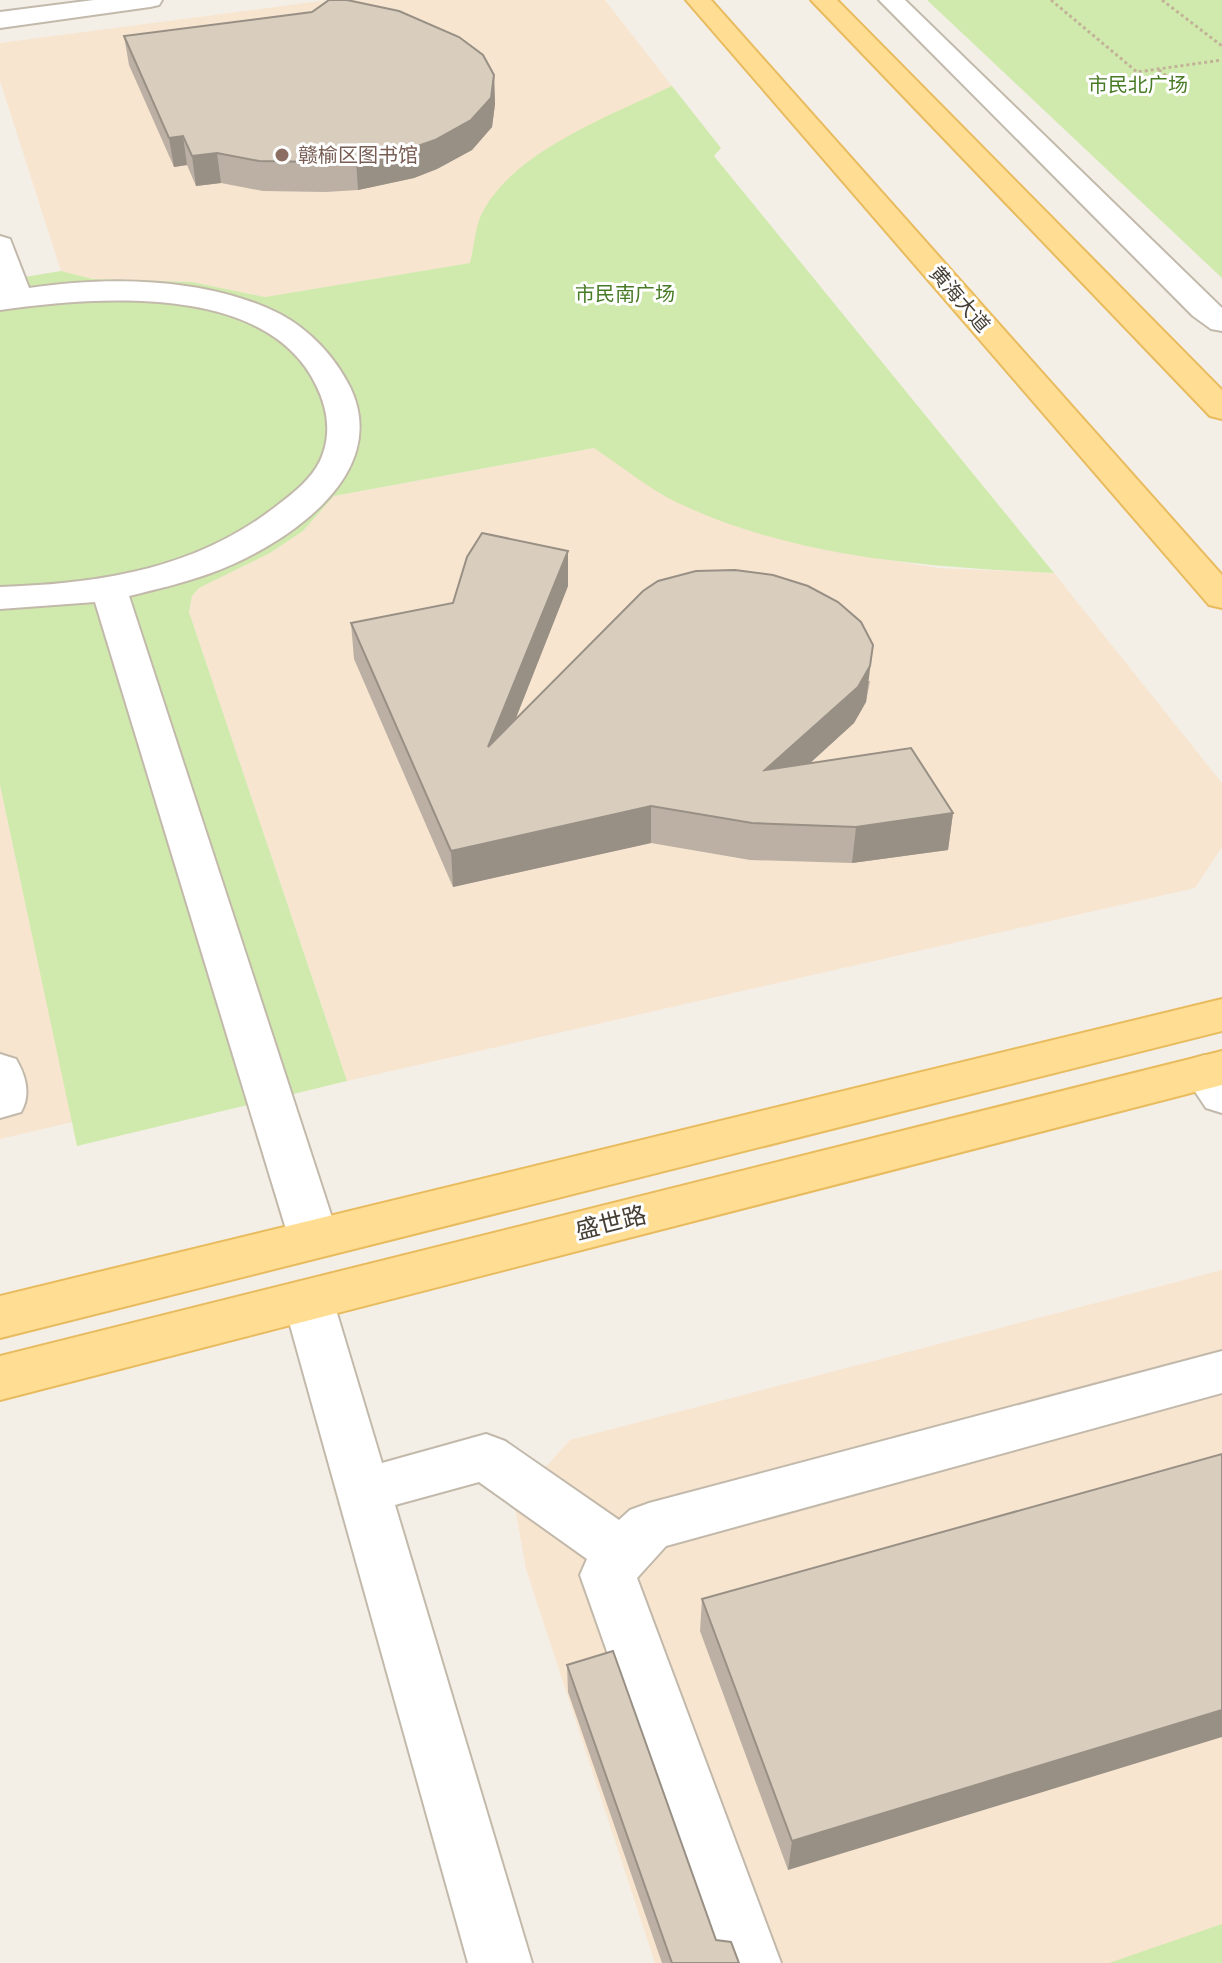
<svg xmlns="http://www.w3.org/2000/svg" width="1222" height="1963" font-family="Mulish,'Noto Sans SC',sans-serif">
  <style>
    .commercial { fill: #f7e5d0 }
    .green { fill: #d0eaad }
    .lines { fill: none; stroke-linecap: round; stroke-linejoin: round }
    .minor-casing { stroke: #c2b9ab; stroke-width: 4 }
    .major-casing { stroke: #e8bb5f; stroke-width: 4 }
    .path { stroke: #c2b298; stroke-width: 3; stroke-dasharray: 3 3; stroke-linecap: butt }
    .minor { fill: #fff; fill-rule: evenodd }
    .major { fill: #ffdd93; fill-rule: evenodd }
    .wall { fill: #bbb0a3 }
    .shaded-wall { fill: #989085 }
    .building { fill: #d9cdbe; stroke: #989085; stroke-width: 2 }
    .education-dot { fill: #8d6e63; stroke: #fff; stroke-width: 3 }
    .labels { text-anchor: middle; stroke-width: 6; stroke-linejoin: round; paint-order: stroke }
    .far-park-label { font-size: 20px; fill: #487b26; stroke: #fff }
    .far-education-label { font-size: 20px; fill: #785e54; stroke: #fff; text-anchor: start }
    .far-street-label { font-size: 20px; fill: #463f35; stroke: #fff }
    .street-label { font-size: 24px; fill: #463f35; stroke: #fff }
  </style>
  <rect width="100%" height="100%" fill="#f4efe6"/>
  <path class="commercial" d="M328 0H605L672 86 561 141 480 218 471 263 265 297 192 282 93 279 61 271 0 81V43Z
    M594 448 674 500 852 554 938 568 1054 573 1222 783V847L1195 888 347 1081 189 612 192 596 199 588 270 553 303 531 334 496Z
    M0 785 73 1122 0 1139Z
    M1222 1270V1963H655L526 1569 514 1502 570 1440Z"/>
  <path class="green" d="M927 0H1222V278Z
    M672 86 721 148 714 156 1054 573C926 567 793 558 676 502 648 488 621 466 594 448L334 496 303 531 270 553 199 588 192 596 189 612 347 1081 77 1146 0 785V281L61 271 93 279 192 282 265 297 470 263C474 248 475 229 481 215 512 151 612 115 672 86Z
    M1222 1924V1963H1109Z"/>
  <g class="lines">
    <defs>
      <path id="minor" d="M94 0H162L159 5 150 7 0 28V12Z
        M879 0H905L1222 308V331L1211 329 1193 316Z
        M0 236 10 239 29 288C109 276 206 277 280 314 310 330 335 357 350 387 393 476 282 547 211 573 184 583 157 589 129 596L339 1239 331 1253 314 1258 297 1253 289 1239 95 602 0 609V587C100 584 198 569 279 504 295 492 311 479 320 461 332 435 328 409 316 385 266 281 93 297 0 310Z
        M0 1054 16 1059C26 1076 31 1095 21 1112L0 1118Z
        M1205 1055 1222 1061V1113L1206 1108 1182 1072 1189 1060Z
        M308 1280 326 1286 333 1300 382 1463 486 1434 505 1441 619 1520 630 1510 649 1503 1222 1351V1393L666 1546 637 1578 781 1963H717L580 1575 587 1559 479 1482 395 1505 532 1963H468L283 1300 290 1286Z"/>
      <path id="major" d="M686 0H711L1222 575V608L1209 605Z
        M811 0H837L1222 390V419L1210 416Z
        M1222 999V1031L0 1338V1296Z
        M1222 1051V1085L0 1400V1356Z"/>
    </defs>
    <use href="#minor" class="minor-casing"/>
    <use href="#major" class="major-casing"/>
    <path class="path" d="M1051 0 1137 72 1222 60
      M1162 0 1222 46
      M1159 70 1183 90"/>
    <use href="#minor" class="minor"/>
    <use href="#major" class="major"/>
  </g>
  <path class="wall" d="M124 36 494 75 495 104 492 127 472 150 437 169 414 178 358 190 326 192 263 191 221 183 196 186 187 165 174 167 129 65Z
    M568 586 515 720 870 681 866 702 854 723 810 763 953 813 948 850 852 863 750 860 651 843 453 887 354 659 351 623Z
    M1222 1454 788 1870 700 1631 702 1599Z
    M567 1665 716 1940 739 1963H662L568 1692Z"/>
  <path class="shaded-wall" d="M494 75 495 104 492 127 472 150 437 169 414 178 358 190 356 160Z
    M183 136 187 165 174 167 169 138Z
    M217 153 221 183 196 186 192 156Z
    M568 551V586L490 784 488 747Z
    M873 645 866 702 854 723 763 806 765 770Z
    M651 806V843L453 887 451 851Z
    M953 813 948 850 852 863 856 827Z
    M1222 1710V1737L788 1870 792 1841Z"/>
  <path class="building" d="M329 0H347L399 11 459 37 483 55 494 75 491 98 471 120 435 140 412 148 356 160 324 162 259 161 217 153 192 156 183 136 169 138 124 36 312 12Z
    M482 533 568 551 488 747 643 591 658 581 696 571 735 570 773 575 808 586 838 602 861 622 873 645 870 666 858 687 765 770 911 748 953 813 856 827 752 823 651 806 451 851 351 623 453 603 467 557Z
    M1222 1454V1710L792 1841 702 1599Z
    M613 1651 716 1940 731 1942 739 1963H672L567 1665Z"/>
  <circle class="education-dot" cx="282" cy="155" r="8"/>
  <g class="labels">
    <g class="far-park-label">
      <text x="1138" y="92">市民北广场</text>
      <text x="625" y="301">市民南广场</text>
    </g>
    <g class="far-education-label">
      <text x="298" y="162">赣榆区图书馆</text>
    </g>
    <g class="far-street-label">
      <text transform="translate(960 299) rotate(49)" y="7">黄海大道</text>
    </g>
    <g class="street-label">
      <text transform="translate(611 1223) rotate(-14)" y="8">盛世路</text>
    </g>
  </g>
</svg>
